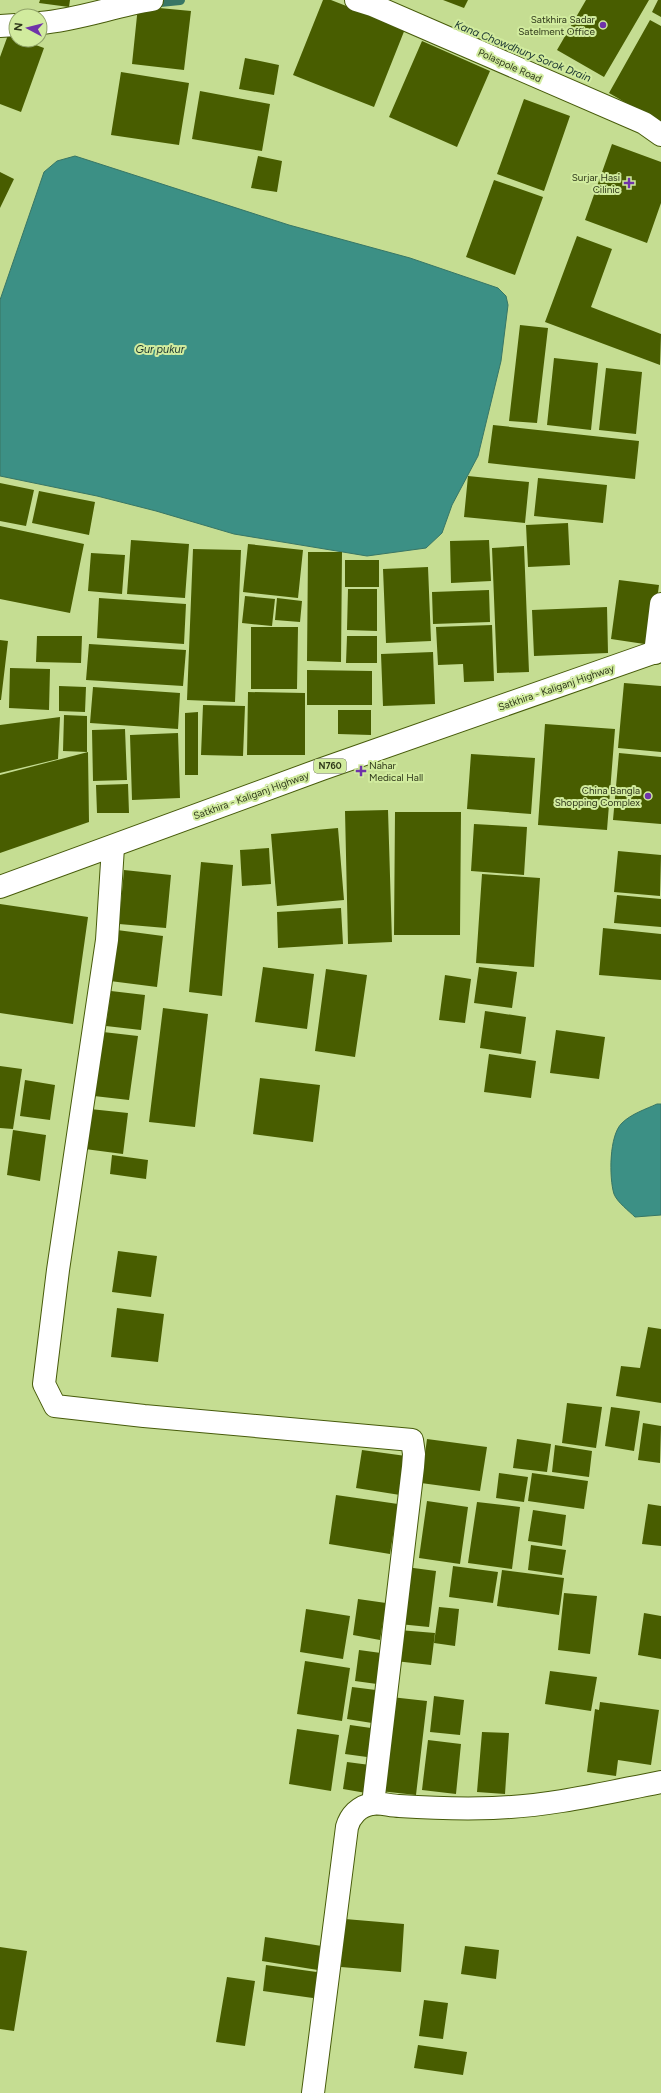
<svg xmlns="http://www.w3.org/2000/svg" width="661" height="2093" font-family="Figtree,sans-serif">
  <style>
    .water { fill: #3c9085; stroke: #387665 }
    .lines { fill: none; stroke-linecap: round; stroke-linejoin: round }
    .stream { stroke: #387665; stroke-width: 10 }
    .building { fill: #485d00 }
    .minor-casing { stroke: #475b0a; stroke-width: 24 }
    .highway-casing { stroke: #475b0a; stroke-width: 24 }
    .minor { stroke: #fff; stroke-width: 22 }
    .highway { stroke: #fff; stroke-width: 22 }
    .poi-dot { fill: #6f33a9; stroke: #d1eb9e; stroke-width: 1.5 }
    .labels { text-anchor: middle; stroke-width: 4; stroke-linejoin: round; paint-order: stroke }
    .shield { fill: #d1eb9e; stroke: #606e42; stroke-width: 1 }
    .shield-label { font-size: 9px; font-weight: bold; fill: #2f381a }
    .poi-label { font-size: 10px; fill: #2f381a; stroke: #d1eb9e; text-anchor: end }
    .street-label { font-size: 10px; fill: #2f381a; stroke: #d1eb9e }
    .water-label { font-size: 11px; font-style: italic; fill: #193430; stroke: #d1eb9e }
  </style>
  <rect width="100%" height="100%" fill="#c5dd92"/>
  <path class="water" d="M75 156 289 225 410 258 498 288 506 296 508 305 501 361 478 456 452 505 442 533 426 548 367 556 234 534 156 511 97 496 0 476V300L44 172 57 161Z
    M657 1104H661V1215L635 1217C629 1211 617 1202 614 1194 609 1178 609 1135 622 1123 631 1114 646 1109 657 1104Z"/>
  <g class="lines">
    <path class="stream" d="M150 3 180 0"/>
  </g>
  <path class="building" d="M40 0H70L69 7 39 3Z
    M323 0H331L405 29 374 107 293 75Z
    M443 0H468L464 8Z
    M586 0H649L604 77 557 50Z
    M658 0H661V17L652 12Z
    M138 6 191 11 184 70 132 64Z
    M650 20 661 26V123L609 93Z
    M8 35 16 38V40H22L44 48 21 112 0 104V57Z
    M422 41 490 71 457 147 389 117Z
    M245 58 279 65 274 95 239 89Z
    M121 72 189 83 179 145 111 135Z
    M200 91 270 104 262 151 192 139Z
    M524 99 570 116 544 191 497 174Z
    M612 144 661 162V203L647 243 585 220Z
    M258 156 282 161 277 192 251 188Z
    M0 172 14 179 0 208Z
    M494 180 543 197 515 275 466 257Z
    M577 236 612 249 591 307 661 334 660 365 545 322Z
    M520 325 548 328 537 423 509 421Z
    M554 358 598 363 591 430 547 425Z
    M606 368 642 372 636 434 599 430Z
    M493 425 639 441 635 479 488 463Z
    M468 476 529 482 525 523 464 517Z
    M538 478 607 485 603 523 534 516Z
    M0 483 34 490 26 526 0 521Z
    M39 491 95 502 89 535 32 523Z
    M568 523 570 565 528 567 526 525Z
    M0 526 84 544 70 613 0 599Z
    M131 540 189 544 185 598 127 594Z
    M489 540 491 581 451 583 450 541Z
    M248 544 303 550 298 598 243 592Z
    M524 546 529 672 497 673 492 548Z
    M193 549 241 550 235 702 187 700Z
    M308 552H342L341 662 307 661Z
    M91 553 125 555 122 594 88 591Z
    M345 560H379V587H345Z
    M428 567 431 641 386 643 383 569Z
    M619 580 659 585 651 645 611 639Z
    M348 589H377V631L347 630Z
    M489 590 490 622 433 624 432 592Z
    M245 596 275 599 272 626 242 623Z
    M99 598 186 604 184 644 97 638Z
    M277 598 302 601 300 622 275 620Z
    M607 607 608 653 534 656 532 610Z
    M492 625 494 681 464 682 463 664 438 665 436 627Z
    M251 627H298L297 689H251Z
    M37 636H82L81 663 36 662Z
    M347 636H377V663H346Z
    M0 640 8 641 1 700H0Z
    M89 644 186 650 183 686 86 680Z
    M433 652 435 704 383 706 381 654Z
    M10 668 50 669 49 710 9 708Z
    M307 670 372 671V705H307Z
    M624 683 661 686V752L618 748Z
    M59 686 86 687 85 712 59 711Z
    M93 687 180 693 178 729 90 723Z
    M248 692 305 693V755H247Z
    M203 705 245 706 243 756 201 755Z
    M338 710H371V735L338 734Z
    M198 712V775H185V713Z
    M64 715 87 716V752L63 751Z
    M60 717 58 759 0 773V725Z
    M545 724 615 729 607 830 538 825Z
    M125 729 127 780 93 781 92 730Z
    M178 733 180 798 132 800 130 735Z
    M88 752 89 822 0 853V775Z
    M619 753 661 757V824L613 820Z
    M471 754 535 758 531 814 467 809Z
    M128 784 129 813H97L96 785Z
    M388 810 392 942 348 944 345 811Z
    M395 812H461L460 935H394Z
    M474 824 527 827 524 875 471 871Z
    M338 828 344 900 277 906 271 834Z
    M269 848 271 884 242 886 240 850Z
    M618 851 661 855 660 896 614 892Z
    M201 862 233 865 222 996 189 992Z
    M124 870 171 875 166 928 119 924Z
    M482 874 540 878 534 967 476 963Z
    M617 895 661 899V927L614 923Z
    M0 904 88 917 73 1024 0 1013Z
    M341 908 343 944 278 948 277 912Z
    M603 928 661 934V980L599 975Z
    M117 930 163 936 157 987 110 981Z
    M263 967 314 974 307 1029 255 1022Z
    M479 967 517 972 512 1008 474 1003Z
    M326 969 367 975 355 1057 315 1051Z
    M445 975 471 979 465 1023 439 1020Z
    M111 991 145 995 141 1030 106 1026Z
    M163 1008 208 1014 195 1127 149 1122Z
    M485 1011 526 1017 521 1054 480 1048Z
    M556 1030 605 1037 599 1079 550 1073Z
    M103 1032 138 1036 129 1100 94 1096Z
    M489 1054 536 1061 531 1098 484 1092Z
    M0 1066 22 1069 13 1129 0 1128Z
    M260 1078 320 1085 313 1142 253 1134Z
    M25 1080 55 1085 50 1120 20 1116Z
    M90 1109 128 1113 123 1154 85 1149Z
    M13 1130 46 1135 40 1181 7 1175Z
    M112 1155 148 1160 146 1179 110 1174Z
    M118 1251 157 1256 151 1297 112 1292Z
    M117 1308 164 1314 158 1362 111 1357Z
    M648 1327 661 1329V1403L616 1396 621 1366 640 1368Z
    M567 1403 602 1407 596 1448 562 1443Z
    M611 1407 640 1411 634 1451 605 1446Z
    M643 1423 661 1426 660 1463 638 1460Z
    M427 1439 487 1447 480 1491 421 1483Z
    M517 1439 551 1444 547 1472 513 1468Z
    M555 1445 592 1451 589 1477 552 1472Z
    M362 1450 406 1456 400 1495 356 1488Z
    M499 1473 528 1477 524 1502 496 1498Z
    M532 1473 588 1481 584 1509 528 1501Z
    M336 1495 398 1504 390 1554 329 1544Z
    M427 1501 468 1507 460 1564 419 1558Z
    M477 1502 520 1507 512 1569 468 1563Z
    M648 1504 661 1506V1546L642 1544Z
    M533 1510 566 1515 562 1546 528 1541Z
    M531 1545 566 1550 562 1575 528 1570Z
    M453 1566 498 1572 493 1603 449 1597Z
    M406 1567 436 1571 429 1627 399 1624Z
    M502 1570 564 1578 559 1615 497 1606Z
    M564 1593 597 1596 590 1654 558 1650Z
    M358 1599 386 1603 380 1640 353 1635Z
    M439 1607 459 1609 455 1646 434 1643Z
    M306 1609 350 1616 343 1659 300 1652Z
    M644 1613 661 1616V1659L638 1655Z
    M399 1630 435 1633 431 1665 395 1661Z
    M359 1650 381 1653 377 1684 355 1681Z
    M305 1661 350 1668 342 1721 297 1714Z
    M550 1671 597 1677 591 1711 545 1704Z
    M352 1687 376 1690 372 1723 347 1719Z
    M434 1696 464 1700 460 1735 430 1732Z
    M391 1697 427 1701 416 1795 380 1791Z
    M600 1702 659 1710 651 1765 618 1760 616 1776 587 1772 595 1709 599 1710Z
    M350 1725 371 1728 367 1757 345 1754Z
    M297 1729 339 1735 331 1791 289 1784Z
    M482 1732 509 1733 505 1794 477 1792Z
    M428 1740 461 1744 456 1794 422 1790Z
    M347 1762 370 1765 366 1793 343 1789Z
    M345 1919 404 1924 401 1972 341 1967Z
    M265 1937 328 1947 324 1971 262 1961Z
    M465 1946 499 1950 496 1979 461 1974Z
    M0 1947 27 1951 14 2031 0 2029Z
    M266 1965 324 1973 320 1999 263 1991Z
    M227 1977 255 1981 245 2046 216 2042Z
    M424 2000 448 2003 443 2039 419 2036Z
    M418 2045 467 2052 463 2075 414 2068Z"/>
  <g class="lines">
    <defs>
      <path id="minor" d="M356 0 372 5 644 123 661 135
        M40 23C78 20 114 6 152 0
        M0 26 16 25
        M655 653 661 604
        M113 847 107 940 58 1270 44 1384 55 1406 144 1416 412 1440 414 1454 413 1467 373 1804
        M313 2093 347 1827C350 1816 359 1806 372 1804 380 1802 390 1806 399 1806 430 1808 462 1809 493 1808 551 1806 604 1793 661 1782"/>
      <path id="highway" d="M0 887 322 769 661 650"/>
    </defs>
    <use href="#minor" class="minor-casing"/>
    <use href="#highway" class="highway-casing"/>
    <use href="#minor" class="minor"/>
    <use href="#highway" class="highway"/>
  </g>
  <g class="poi-dot">
    <circle cx="603" cy="25" r="4"/>
    <path d="M627 177h4v4h4v4h-4v4h-4v-4h-4v-4h4z"/>
    <path d="M359 765h4v4h4v4h-4v4h-4v-4h-4v-4h4z"/>
    <circle cx="648" cy="796" r="4"/>
  </g>
  <g class="labels">
    <rect class="shield" x="314" y="759" width="32" height="14" rx="3"/>
    <g class="shield-label">
      <text x="330" y="769">N760</text>
    </g>
    <g class="poi-label">
      <text x="595" y="23">Satkhira Sadar<tspan x="595" dy="12">Satelment Office</tspan></text>
      <text x="620" y="181">Surjar Hasi<tspan x="620" dy="12">Cilinic</tspan></text>
      <text x="369" y="769" text-anchor="start">Nahar<tspan x="369" dy="12">Medical Hall</tspan></text>
      <text x="640" y="794">China Bangla<tspan x="640" dy="12">Shopping Complex</tspan></text>
    </g>
    <g class="street-label">
      <text transform="translate(510 65) rotate(24)" y="4">Polaspole Road</text>
      <text transform="translate(556 687) rotate(-19)" y="4">Satkhira - Kaliganj Highway</text>
      <text transform="translate(251 795) rotate(-20)" y="4">Satkhira - Kaliganj Highway</text>
    </g>
    <g class="water-label">
      <text transform="translate(523 51) rotate(22)" y="4">Kana Chowdhury Sorok Drain</text>
      <text x="160" y="353">Gur pukur</text>
    </g>
  </g>
  <g transform="translate(28 28) rotate(277)"><circle r="19" fill="#d1eb9e" stroke="#90a369"/>
  <path d="M0-3L7 15L0 10L-7 15Z" fill="#6f33a9"/>
  <text y="-6" font-size="11" font-weight="bold" text-anchor="middle" fill="#2f381a">N</text>
  </g>
</svg>
